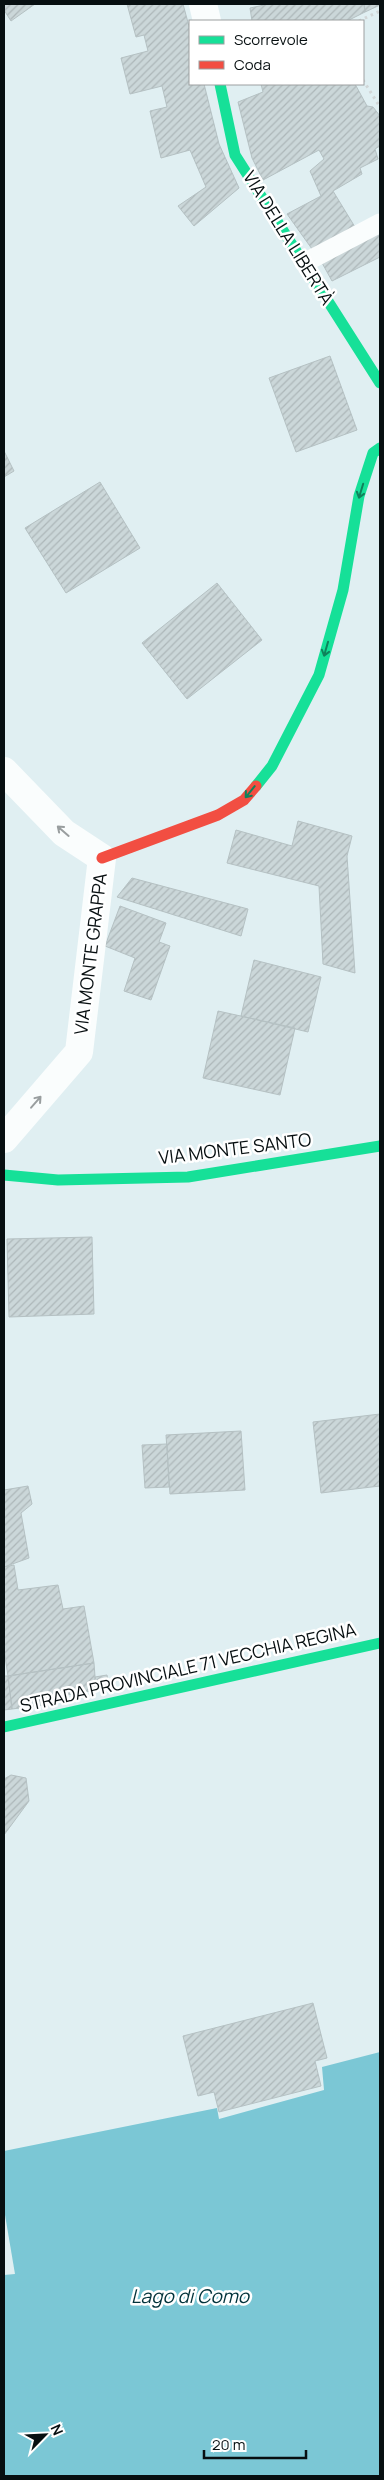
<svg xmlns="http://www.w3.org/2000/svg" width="384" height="2480" font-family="Manrope,sans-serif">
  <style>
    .water { fill: #7bc7d5 }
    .pier { fill: #e0eff2 }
    .building { fill: url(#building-hatch); stroke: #b5c1c3 }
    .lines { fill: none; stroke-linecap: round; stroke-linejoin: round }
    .path { stroke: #d1d6d7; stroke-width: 3; stroke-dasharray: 2.5 4; stroke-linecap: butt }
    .lane { stroke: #fafdfd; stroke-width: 19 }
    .street { stroke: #fafdfd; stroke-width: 28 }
    .fast { stroke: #16e098; stroke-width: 11 }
    .jam { stroke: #f24e42; stroke-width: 11 }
    .oneway { stroke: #0f825b }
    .oneway2 { stroke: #999e9f }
    .labels { text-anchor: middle; stroke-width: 5; stroke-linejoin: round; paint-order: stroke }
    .street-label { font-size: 18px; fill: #070f11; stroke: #fff }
    .water-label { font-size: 19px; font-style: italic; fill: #00323a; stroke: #fff }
  </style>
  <defs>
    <pattern id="building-hatch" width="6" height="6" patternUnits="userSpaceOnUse" patternTransform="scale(1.25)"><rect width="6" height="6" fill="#cbd7d9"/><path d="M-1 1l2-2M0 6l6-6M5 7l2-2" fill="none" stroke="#adb7b9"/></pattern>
  </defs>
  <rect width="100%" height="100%" fill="#e0eff2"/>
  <path class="water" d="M380 2052V2476H4V2151L217 2108 219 2119 324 2090 322 2067Z"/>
  <path class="pier" d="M4 2209 15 2274 4 2275Z"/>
  <path class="building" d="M4 4H35L11 21 4 10Z
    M127 4H183L190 30V84H204L219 144 239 188 194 226 178 206 206 187 190 150 161 158 150 111 167 107 162 86 130 94 121 58 148 51 144 35 136 37Z
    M269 4H364L365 12 347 21H252L250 8Z
    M364 4H380V5L365 12Z
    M261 84H355L367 106 373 107 380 116V146L375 149 378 159 360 168 362 174 333 191 355 227 312 249 287 214 321 196 310 171 324 159 319 150 263 180 252 158 238 102 263 92Z
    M380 231V257L332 281 321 261Z
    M330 356 357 430 296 452 269 378Z
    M4 451 14 471 4 477Z
    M100 482 140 548 66 593 25 528Z
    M217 583 262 640 187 699 142 643Z
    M298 821 352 836 347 856 355 973 323 964 319 886 227 863 236 830 292 846Z
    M132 878 248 909 241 936 117 897Z
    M120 906 166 923 159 942 170 946 151 1000 124 991 135 958 105 946Z
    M254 960 321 977 308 1032 241 1016Z
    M218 1011 295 1028 280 1095 203 1078Z
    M92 1237 94 1314 9 1317 7 1239Z
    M380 1414V1486L321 1493 313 1422Z
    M241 1431 245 1490 170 1494 166 1435Z
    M167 1444 169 1487 145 1488 142 1445Z
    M28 1486 32 1504 21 1513 29 1558 4 1567V1490Z
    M14 1565 18 1590 58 1585 63 1609 84 1606 94 1663 8 1676 4 1650V1567Z
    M94 1663 96 1690 44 1699V1705L12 1709 8 1676Z
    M107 1675 109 1687 96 1690 95 1677Z
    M4 1676H8L12 1709 4 1710Z
    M11 1775 26 1778 29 1801 4 1835V1779Z
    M313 2003 327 2058 315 2061 321 2086 219 2112 214 2092 198 2096 183 2036Z"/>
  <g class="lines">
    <path class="path" d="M359 21 380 11
      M363 80 380 107"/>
    <path class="lane" d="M304 263 380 223"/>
    <path class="street" d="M203 4 207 21
      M4 771 64 833 102 858 79 1052 4 1139"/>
    <path class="fast" d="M220 84 235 155 380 383
      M256 786 272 766 319 675 343 590 359 496 373 453 380 448
      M4 1175 58 1180 188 1177 380 1146
      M4 1727 380 1643"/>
    <path class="jam" d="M102 858 218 815 244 800 256 786"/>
  </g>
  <defs><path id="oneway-shaft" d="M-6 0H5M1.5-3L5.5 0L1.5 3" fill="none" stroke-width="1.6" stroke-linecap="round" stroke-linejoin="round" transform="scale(1.25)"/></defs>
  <g class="oneway">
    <use href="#oneway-shaft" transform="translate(361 491) rotate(107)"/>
    <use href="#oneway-shaft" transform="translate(326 649) rotate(106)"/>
    <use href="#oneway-shaft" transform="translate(250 792) rotate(129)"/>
  </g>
  <g class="oneway2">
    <use href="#oneway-shaft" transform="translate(63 831) rotate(-139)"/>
    <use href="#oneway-shaft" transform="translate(36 1102) rotate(-49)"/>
  </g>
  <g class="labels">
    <g class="street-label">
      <text transform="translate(288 238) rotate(58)" y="6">VIA DELLA LIBERTÀ</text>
      <text transform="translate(91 954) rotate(-83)" y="6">VIA MONTE GRAPPA</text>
      <text transform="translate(235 1149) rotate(-7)" y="6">VIA MONTE SANTO</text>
      <text transform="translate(188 1668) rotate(-13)" y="6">STRADA PROVINCIALE 71 VECCHIA REGINA</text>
    </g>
    <g class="water-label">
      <text x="190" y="2303">Lago di Como</text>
    </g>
  </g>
  <rect width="384" height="2480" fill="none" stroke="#070f11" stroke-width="10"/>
  <rect x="189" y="20" width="175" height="65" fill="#ffffff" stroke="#9c9fa0"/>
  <rect x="199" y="36" width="25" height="8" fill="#16e098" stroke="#9c9fa0"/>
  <text x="234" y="45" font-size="15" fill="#070f11">Scorrevole</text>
  <rect x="199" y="61" width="25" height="8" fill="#f24e42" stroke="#9c9fa0"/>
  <text x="234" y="70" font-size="15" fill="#070f11">Coda</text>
  <g transform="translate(45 2435) rotate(66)" stroke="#ffffff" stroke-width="4" paint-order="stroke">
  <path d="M0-4L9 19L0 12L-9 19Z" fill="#070f11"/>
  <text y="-8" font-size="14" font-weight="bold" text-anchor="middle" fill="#070f11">N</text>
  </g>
  <path d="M204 2450v8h102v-8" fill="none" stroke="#070f11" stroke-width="2.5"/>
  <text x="212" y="2450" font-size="15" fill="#070f11" stroke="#ffffff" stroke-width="4" paint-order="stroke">20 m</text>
</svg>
